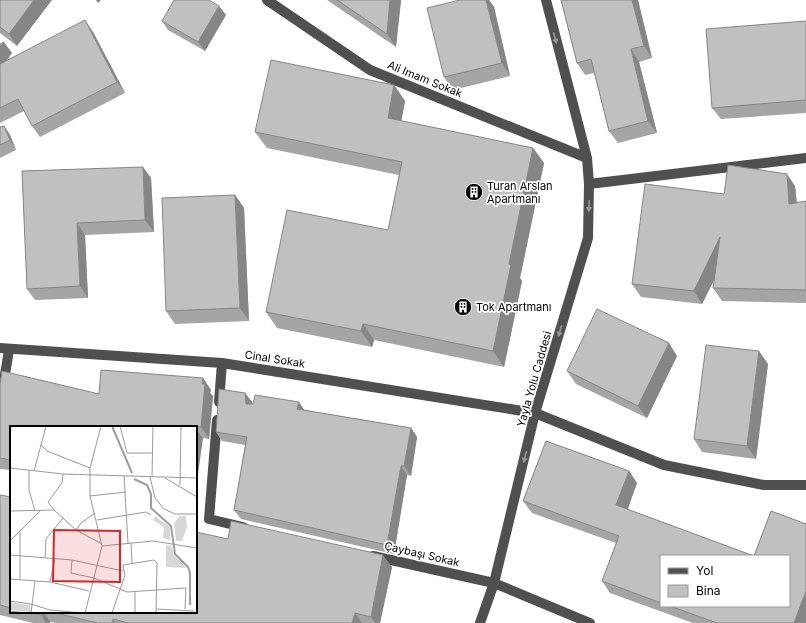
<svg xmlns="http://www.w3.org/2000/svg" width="806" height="623" font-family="Inter,sans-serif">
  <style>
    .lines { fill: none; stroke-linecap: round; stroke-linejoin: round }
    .minor { stroke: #505050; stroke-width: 10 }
    .wall { fill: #a5a5a5; fill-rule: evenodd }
    .shaded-wall { fill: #868686 }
    .building { fill: #c0c0c0; stroke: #868686 }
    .oneway { fill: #969696 }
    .labels { text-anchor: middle; stroke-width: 3.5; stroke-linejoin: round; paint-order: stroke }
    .street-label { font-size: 11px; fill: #000; stroke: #fff }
    .poi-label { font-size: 11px; fill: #000; stroke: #fff; text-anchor: start }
    .inset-river { fill: none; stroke: #9e9e9e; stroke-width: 2 }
    .inset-road { fill: none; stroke: #999; stroke-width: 1 }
    .view { fill: #d62828; fill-opacity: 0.15; stroke: #d62828; stroke-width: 2 }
    .inset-edge { fill: none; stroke: #000; stroke-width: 2 }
  </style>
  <rect width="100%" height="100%" fill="#fff"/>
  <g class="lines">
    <path class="minor" d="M267 0 370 70 587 158
      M589 184 806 158
      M0 348 222 363 535 413 664 465 764 485H806
      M219 402 222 363
      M0 405 9 350
      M217 420 209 519 243 527
      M373 556 494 583 590 623
      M480 623 494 583 535 413 588 238 589 184 587 158 546 0"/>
  </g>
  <path class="wall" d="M327 0H401L396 47Z
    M460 0H489L494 7 510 76 453 90 444 77Z
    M561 0H638L652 58 639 62 657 133 618 143 609 131 594 73 585 75 577 63Z
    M0 1 17 46 0 33Z
    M226 15 205 51 168 30 162 21Z
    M806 21V113L721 119 712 108Z
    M93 32 125 93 40 137 32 126 24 111 0 123V44L12 53 7 60Z
    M394 85 405 101 401 121 533 148 544 163 520 278 522 281 504 367 374 340 372 347 277 328 266 312 388 230 399 175 267 148 255 132Z
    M4 126 10 135 16 150 0 158V127Z
    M22 171 151 178 154 232 85 235 88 298 35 300 27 289Z
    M795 186 797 203 806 201V303L722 301 713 288 714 280 702 304 641 297 632 284 724 194Z
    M235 195 244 208 249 321 175 324 166 311Z
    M677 356 647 418 576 384 567 371Z
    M768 364 756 459 702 452 694 439Z
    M203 378 211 390 210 393 213 396 209 439 203 438 196 427H11V470L0 469V384L99 394Z
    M245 393 252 402V404L304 410 411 428 417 437 411 476 407 475 394 554 241 519 234 510 245 445 222 441 216 432Z
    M546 441 629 471 637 483 627 509 754 556 771 511 806 524V623H693L610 593 602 581 616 543 532 513 523 501ZM661 556H789V606H661Z
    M0 495 11 497V612H196L228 539 392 567 380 623H56L50 622V623H33L0 615Z"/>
  <path class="shaded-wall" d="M34 0H52L17 46 9 34Z
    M96 0H101L98 3Z
    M390 0H401L396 47 387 34Z
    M486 0H489L494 7 510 76 502 63Z
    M632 0H638L652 58 644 46Z
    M219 6 226 15 205 51 198 42Z
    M85 20 93 32 125 93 117 82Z
    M4 42 12 53 0 69V47Z
    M631 49 639 62 657 133 648 121Z
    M394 85 405 101 399 134 388 118Z
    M4 126 10 135 16 150 10 140Z
    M533 148 544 163 520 278 522 281 504 367 493 351 509 264Z
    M143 167 151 178 154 232 145 220Z
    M787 174 795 186 798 217 789 204Z
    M235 195 244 208 249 321 240 308Z
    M77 223 85 235 88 298 80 286Z
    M720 237 729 250 702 304 694 291Z
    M363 324 374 340 372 347 361 331Z
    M669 343 677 356 647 418 638 406Z
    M759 351 768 364 756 459 747 446Z
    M203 378 211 390 210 393 213 396 209 439 201 427Z
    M245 393 252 402V413L246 404Z
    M299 402 305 411 297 409Z
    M195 426 203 438 196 489V427H195Z
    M411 428 417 437 411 476 404 466Z
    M401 466 407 475 394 554 387 545Z
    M629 471 637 483 625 517 616 505Z
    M383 555 392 567 380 623H375L371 617Z
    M806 591V623H794Z
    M42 612H44L50 622V623H46L41 615Z
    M355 613 362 623H352Z
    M113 619 115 623H112Z"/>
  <path class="building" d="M1 0H34L9 34 0 27V1Z
    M174 0H209L219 6 198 42 162 21Z
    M337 0H390L387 34Z
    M460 0H486L502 63 444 77 427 8Z
    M561 0H632L644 46 631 49 648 121 609 131 591 59 577 63Z
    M85 20 117 82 32 126 18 99 0 108V64Z
    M806 21V100L712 108 706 29Z
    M4 42 0 47V44Z
    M271 60 394 85 388 118 533 148 509 264 511 265 493 351 363 324 361 331 266 312 287 210 388 230 402 162 255 132Z
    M4 126 10 140 0 145V127Z
    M728 165 787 174 789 204 806 201V290L713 288 720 237 694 291 632 284 645 184 724 194Z
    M143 167 145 220 77 223 80 286 27 289 22 171Z
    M235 195 240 308 166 311 162 198Z
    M597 309 669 343 638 406 567 371Z
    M706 345 759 351 747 446 694 439Z
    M101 370 203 378 202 384H205L201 427 195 426V427H11V460L0 458V384L2 371 99 394Z
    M219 389 245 393 246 404H253L255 395 299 402 297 409 411 428 404 466H401L387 545 234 510 247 437 216 432Z
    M546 441 629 471 616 505 754 556 771 511 806 524V591L794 623H717L670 606H789V556H661V603L602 581 619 536 523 501Z
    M0 495 11 497V608L0 605Z
    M231 521 383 555 371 617 355 613 352 623H128L113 619 112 623H98L51 612H196V532L228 539Z
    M27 612H42L41 615Z"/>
  <defs><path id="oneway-solid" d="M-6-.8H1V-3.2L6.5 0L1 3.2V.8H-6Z"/></defs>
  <g class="oneway">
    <use href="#oneway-solid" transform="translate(555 38) rotate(75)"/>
    <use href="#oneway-solid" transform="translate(589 206) rotate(91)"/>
    <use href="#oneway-solid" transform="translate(560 331) rotate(107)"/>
    <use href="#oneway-solid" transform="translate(525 457) rotate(104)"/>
  </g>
  <defs>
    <symbol id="building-disc" viewBox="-11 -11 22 22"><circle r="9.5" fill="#000" stroke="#fff"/><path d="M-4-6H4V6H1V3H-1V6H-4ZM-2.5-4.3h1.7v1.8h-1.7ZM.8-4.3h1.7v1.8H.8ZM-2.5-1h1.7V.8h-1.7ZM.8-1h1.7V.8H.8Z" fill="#fff"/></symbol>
  </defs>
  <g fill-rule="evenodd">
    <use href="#building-disc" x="464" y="182" width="20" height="20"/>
    <use href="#building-disc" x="453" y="297" width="20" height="20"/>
  </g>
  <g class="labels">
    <g class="street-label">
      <text transform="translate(425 79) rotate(22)" y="4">Ali Imam Sokak</text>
      <text transform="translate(275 359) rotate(9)" y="4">Cinal Sokak</text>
      <text transform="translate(534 379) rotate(-74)" y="4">Yayla Yolu Caddesi</text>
      <text transform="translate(422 554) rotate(13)" y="4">Çaybaşı Sokak</text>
    </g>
    <g class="poi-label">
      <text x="487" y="190">Turan Arslan<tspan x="487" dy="13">Apartmanı</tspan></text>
      <text x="476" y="311">Tok Apartmanı</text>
    </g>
  </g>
  <g transform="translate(10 426)">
    <rect width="187" height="187" fill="#fff"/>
    <path d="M145 90 160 101V114L153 112 154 101 143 94ZM170 90H176L177 101 172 115H166L164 97ZM156 119 161 120 164 129 177 142 156 141ZM0 176 20 179 21 186 0 184Z" fill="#d7d7d7"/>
    <path class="inset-river" d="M102 0 122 47M124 53 137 59 141 68V82L161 100 165 128 178 141 180 147V179"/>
    <path class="inset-road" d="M36 0 31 19 37 25 80 42V70L92 120 75 187M110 0 117 27H143M0 14 1 0M0 42 53 48 187 52M80 42 91 0M19 44V64L25 85M24 45 31 19M114 50 118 117M140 51 145 72 154 83 165 88H187M142 51 143 0M155 52 187 71M170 59 171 0M80 70 116 66M44 84 38 76 52 57 53 48M0 85 44 84 66 104 92 118M87 94 136 86 141 89M66 104 71 97 85 87M10 105V153M0 115 31 84M121 117 122 137M92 120 143 115 187 122M0 129 62 134 113 145M35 131 36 113 53 92M62 134 61 147 84 152 117 166 176 162 175 183M0 153 40 156 79 165M40 156 45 132M125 165V187M0 175 21 178 40 184 73 187M146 183 184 185M0 185 16 187M21 187 25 155M102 187 115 149 113 139 144 134 147 137 146 187"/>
    <path class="view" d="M44 104 110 105V156L43 155Z"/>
    <rect width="187" height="187" class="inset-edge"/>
  </g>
  <rect x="660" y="555" width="130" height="52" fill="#ffffff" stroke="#999999"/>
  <rect x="668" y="568" width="20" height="6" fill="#505050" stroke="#999999"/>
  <text x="696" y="575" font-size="12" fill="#000000">Yol</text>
  <rect x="668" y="585" width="20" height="12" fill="#c0c0c0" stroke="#999999"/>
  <text x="696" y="595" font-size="12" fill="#000000">Bina</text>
</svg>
